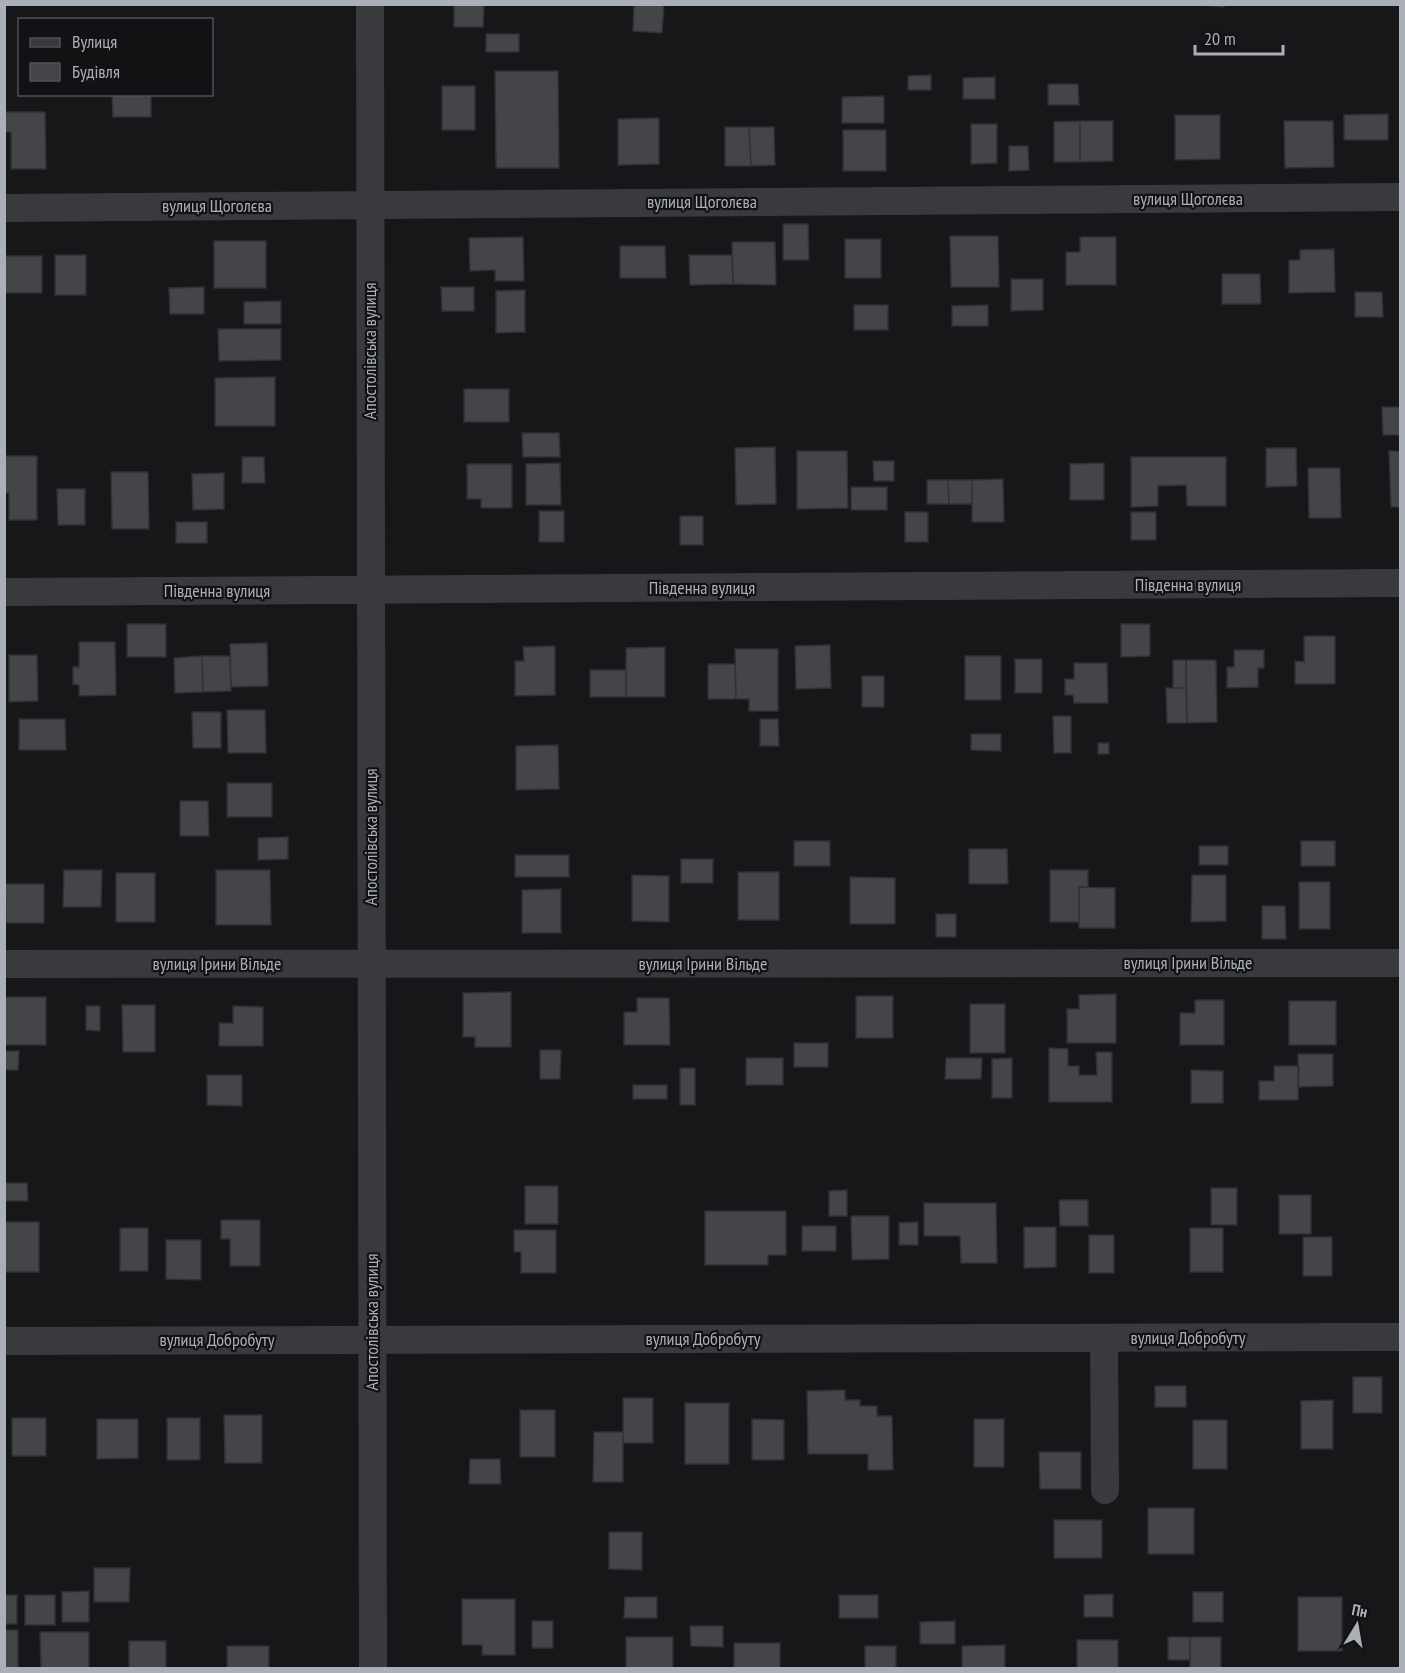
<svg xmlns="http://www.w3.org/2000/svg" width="1405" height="1673" font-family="'PT Sans Narrow',sans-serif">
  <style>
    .building { fill: #444549; stroke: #313135; stroke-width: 1.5 }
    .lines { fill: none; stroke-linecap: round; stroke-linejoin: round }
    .minor { stroke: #383a3e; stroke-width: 28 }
    .labels { text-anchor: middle; stroke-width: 4.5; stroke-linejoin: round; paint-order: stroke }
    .street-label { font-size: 18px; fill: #aaafb8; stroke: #121214 }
  </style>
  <rect width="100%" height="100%" fill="#171719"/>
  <path class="building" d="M454 4H484L483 27H454Z
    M634 4H664L662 33 633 31Z
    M1191 4H1224V7Z
    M486 34H519V52H486Z
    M495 71H558L559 168H496Z
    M931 75V90H908V76Z
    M995 77V99H963V78Z
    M1048 84H1078L1079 105H1048Z
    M442 86H475V130H442Z
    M112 94H151V117H113Z
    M884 96V123H842V97Z
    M4 112H45L46 169H11V132H4Z
    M1388 114V140H1344V115Z
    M1175 115H1220V159L1175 160Z
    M659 118V164L618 165V119Z
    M1080 121H1113V161L1080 162Z
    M1080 121V162H1054V122Z
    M1284 121H1333L1334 167 1285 168Z
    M971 124H997V163L971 164Z
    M725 127H749L751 166H725Z
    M749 127H774L775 165 751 166Z
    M843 130H886V171H843Z
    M1009 146H1028L1029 170 1009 171Z
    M783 224H808L809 260H783Z
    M950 236H998L999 287H951Z
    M523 237 524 281H495V270L470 271 469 238Z
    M1080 237H1116V285H1066V252H1080Z
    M845 239H881V278H845Z
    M214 241H266V288H214Z
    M732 242H775L776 285 733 284Z
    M620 246H665L666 278H620Z
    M1334 249 1335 292 1289 293V260H1300V250Z
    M55 255H86V295H55Z
    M689 255H732L733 284 690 285Z
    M4 256H42V293H4Z
    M1222 274H1260L1261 304H1222Z
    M1011 279H1043V310L1011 311Z
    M204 287V314H170L169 288Z
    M441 287H474V311H442Z
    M525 290V332L496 333V291Z
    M1355 292H1382L1383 317H1355Z
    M281 301V324H244V302Z
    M854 305H888V330H854Z
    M988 305V326H952V306Z
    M218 329H281V360L219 361Z
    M275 377V426H215V378Z
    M464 389H509V422H464Z
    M1382 407H1400V435H1383Z
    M522 433H559L560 457H523Z
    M775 447 776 504 736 505 735 448Z
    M1266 448H1296L1297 486 1266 487Z
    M797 451H847L848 508 797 509Z
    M1389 451H1400V507H1391Z
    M4 456H37V520H9V493H4Z
    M242 457H264L265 483H242Z
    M1131 457H1226V506H1187L1186 485 1158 486V506L1131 507Z
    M873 461H894V481H874Z
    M560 463 561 505H526V464Z
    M1104 463V500H1070V464Z
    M467 464H512V508H481V499H467Z
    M1308 468H1340L1341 518H1309Z
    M111 472H148L149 529H112Z
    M224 473V509L193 510 192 474Z
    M1003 479 1004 522H972V480Z
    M927 480H948L949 504H927Z
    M948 480H972V504H949Z
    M851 487H887V510H851Z
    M57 489H85V525H58Z
    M539 511H564V542H539Z
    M905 512H928V542H905Z
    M1131 512H1156V540H1131Z
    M680 516H703V545H680Z
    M176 522H207V543H176Z
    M127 624H166V657H127Z
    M1121 624H1150V656L1121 657Z
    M1304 636H1335V684H1295V661L1304 662Z
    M79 642H115L116 695 79 696V685L73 684V667H79Z
    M267 643 268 686 231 687 230 644Z
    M830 645 831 688 796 689 795 646Z
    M555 646V695L515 696V661H524L523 647Z
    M665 647V697H626V648Z
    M735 649H778V711H749V699H736Z
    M1234 650H1264V668H1258V687L1227 688V667H1234Z
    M9 655H37L38 701 9 702Z
    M202 656 203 692 175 693 174 658Z
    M202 656H230L231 691 203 692Z
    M965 656H1001V700H965Z
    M1015 659H1042V693H1015Z
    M1173 660H1186V688H1173Z
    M1186 660H1216L1217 722 1187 723Z
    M1074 663H1107L1108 703H1074L1073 695H1065V679H1074Z
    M708 664H735L736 699H708Z
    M590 670H626V697H590Z
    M862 676H884V707H862Z
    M1166 688H1186L1187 723H1167Z
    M227 710H265L266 753H228Z
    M192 712H221V748H193Z
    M1053 716H1071V753H1054Z
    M19 719H65L66 750H19Z
    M760 719H778L779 746H760Z
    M971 734H1001V751L971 750Z
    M1098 743H1109V754H1098Z
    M558 745 559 789 516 790V746Z
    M227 783H272V817H227Z
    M180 801H208L209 836H180Z
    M288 837V859L258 860V838Z
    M794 841H830V866H794Z
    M1301 841H1335V866H1301Z
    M1199 846H1228V865H1199Z
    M969 849H1007L1008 884H969Z
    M515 855H569V877H515Z
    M681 859H713V883H681Z
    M64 870H102L101 907H63Z
    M216 870H270L271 925H216Z
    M1050 870H1088V887H1079V922H1050Z
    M738 872H779V920H738Z
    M116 873H155V922H116Z
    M632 875 669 876V922L632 921Z
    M1192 875H1226V921L1191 922Z
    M850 877 895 878V924H850Z
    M1299 882H1330V929H1299Z
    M5 884H44V923H6Z
    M1079 887 1115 888V928H1079Z
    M561 889V933H522V890Z
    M1262 906H1285L1286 939H1262Z
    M936 914H956V937H936Z
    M511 992V1047H475V1037H463V993Z
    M1116 994V1043H1067V1009H1079V995Z
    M856 996H893V1038H856Z
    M4 997H46V1045H4Z
    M637 998H669L670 1045H624V1012H637Z
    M1195 1000H1224V1045H1180V1013H1195Z
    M1289 1001H1336V1045H1289Z
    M970 1004H1005V1053H970Z
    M122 1005H155V1052H123Z
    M86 1006H100V1031L86 1030Z
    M233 1006 263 1007V1046H219V1023H233Z
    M794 1043H828V1067H794Z
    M1049 1048 1068 1049V1066H1079V1075H1097L1096 1052H1112V1102H1049Z
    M540 1050H561L560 1079H540Z
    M4 1051H19L18 1070H4Z
    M1298 1054H1333V1086L1298 1087Z
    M746 1058H783V1085H746Z
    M946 1058H982L981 1079H945Z
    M1012 1058V1098H992V1059Z
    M1274 1066H1299L1298 1100H1259V1081H1274Z
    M680 1068H695V1105H680Z
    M1191 1070 1223 1071V1103H1191Z
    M207 1075H242V1106L207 1105Z
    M633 1085H667V1099H633Z
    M4 1183H27L28 1201H4Z
    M525 1186H558V1224H525Z
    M1211 1188H1237V1225H1211Z
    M847 1190V1216H829V1191Z
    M1279 1195H1311V1234H1279Z
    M1059 1200H1088V1226H1060Z
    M924 1203H996L997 1263H961L960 1236H924Z
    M705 1211H786V1255H768V1265H705Z
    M851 1216H889V1259L852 1260Z
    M221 1220H260V1266H230V1239H221Z
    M4 1222H39V1272H4Z
    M918 1222V1245H899V1223Z
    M802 1226H836V1251H802Z
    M1024 1227H1056V1267L1024 1268Z
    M120 1228H148V1271H120Z
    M1190 1228H1223V1272H1190Z
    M514 1230H556V1273H521V1252H514Z
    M1089 1235H1114V1273H1089Z
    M1303 1237H1332V1276H1303Z
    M166 1240H201V1280L166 1279Z
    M1353 1377H1382V1413H1353Z
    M1155 1386H1186V1407H1155Z
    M845 1390V1400H860V1406H877V1416H892L893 1470H868V1454H808L807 1391Z
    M623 1398H653V1443H623Z
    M1333 1400V1449H1301V1401Z
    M685 1403H729V1464H685Z
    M520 1410H555V1457H520Z
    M224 1415H262V1463H225Z
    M12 1418H46V1456H12Z
    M167 1418H200V1460H167Z
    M97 1419H138V1458L97 1459Z
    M752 1419 784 1420V1460H752Z
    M974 1419H1004V1467H974Z
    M1193 1420H1227V1469H1193Z
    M594 1432H623V1482H593Z
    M1039 1452H1081V1489H1040Z
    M470 1459H500L501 1484H469Z
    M1148 1508H1194V1554H1148Z
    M1054 1520H1102V1558H1054Z
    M609 1532H642V1570L609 1569Z
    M94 1568H130L129 1602H94Z
    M89 1591V1622H62V1592Z
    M1193 1592H1223V1622H1193Z
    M1113 1594V1617H1084V1595Z
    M4 1595H17V1624H4Z
    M25 1595H55V1625H25Z
    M839 1595H878V1618H839Z
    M625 1597H657V1618H624Z
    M1298 1597H1342V1651H1298Z
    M462 1599H515V1655H482V1645H462Z
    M532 1621H553V1648H532Z
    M955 1621V1644H920V1622Z
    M690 1626H723V1647L691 1646Z
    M4 1630H18V1668H4Z
    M40 1632H89V1668H41Z
    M626 1637H673V1668H626Z
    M1168 1637H1190V1660H1168Z
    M1190 1637H1221V1668H1190Z
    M1077 1640H1118V1668H1077Z
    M129 1641H166V1668H129Z
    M734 1643H780V1668H734Z
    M1005 1645V1668H962V1646Z
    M227 1646H269V1668H227Z
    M865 1646H896V1668H865Z"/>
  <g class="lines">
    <path class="minor" d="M370 4 373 1668
      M4 208 1400 197
      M4 592 1400 583
      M4 964 1400 963
      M1104 1338 1105 1490
      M4 1341 1400 1337"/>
  </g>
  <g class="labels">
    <g class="street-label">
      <text x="1188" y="205">вулиця Щоголєва</text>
      <text x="702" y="208">вулиця Щоголєва</text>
      <text x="217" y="212">вулиця Щоголєва</text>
      <text transform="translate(370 351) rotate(-90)" y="6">Апостолівська вулиця</text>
      <text x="1188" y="591">Південна вулиця</text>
      <text x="702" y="594">Південна вулиця</text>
      <text x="217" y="597">Південна вулиця</text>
      <text transform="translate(371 837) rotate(-90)" y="6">Апостолівська вулиця</text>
      <text x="1188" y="969">вулиця Ірини Вільде</text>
      <text x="217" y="970">вулиця Ірини Вільде</text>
      <text x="703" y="970">вулиця Ірини Вільде</text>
      <text transform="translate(372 1322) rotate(-90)" y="6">Апостолівська вулиця</text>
      <text x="1188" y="1344">вулиця Добробуту</text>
      <text x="703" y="1345">вулиця Добробуту</text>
      <text x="217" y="1346">вулиця Добробуту</text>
    </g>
  </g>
  <rect width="1405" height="1673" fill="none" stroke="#aaafb8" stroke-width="12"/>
  <rect x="18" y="18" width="195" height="78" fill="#121214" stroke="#4f5156" stroke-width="1.5"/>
  <rect x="30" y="38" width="30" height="9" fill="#383a3e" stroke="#4f5156" stroke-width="1.5"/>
  <text x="72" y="48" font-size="18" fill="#aaafb8">Вулиця</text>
  <rect x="30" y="63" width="30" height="18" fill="#444549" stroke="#4f5156" stroke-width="1.5"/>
  <text x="72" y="78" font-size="18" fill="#aaafb8">Будівля</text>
  <g transform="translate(1357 1625) rotate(11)" stroke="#121214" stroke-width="4.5" paint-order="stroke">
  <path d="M0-4.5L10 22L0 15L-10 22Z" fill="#aaafb8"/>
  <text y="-9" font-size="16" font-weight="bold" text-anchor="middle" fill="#aaafb8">Пн</text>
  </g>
  <path d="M1195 45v9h88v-9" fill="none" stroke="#aaafb8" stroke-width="3"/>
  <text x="1204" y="45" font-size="18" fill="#aaafb8" stroke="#121214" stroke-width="4.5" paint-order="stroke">20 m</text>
</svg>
